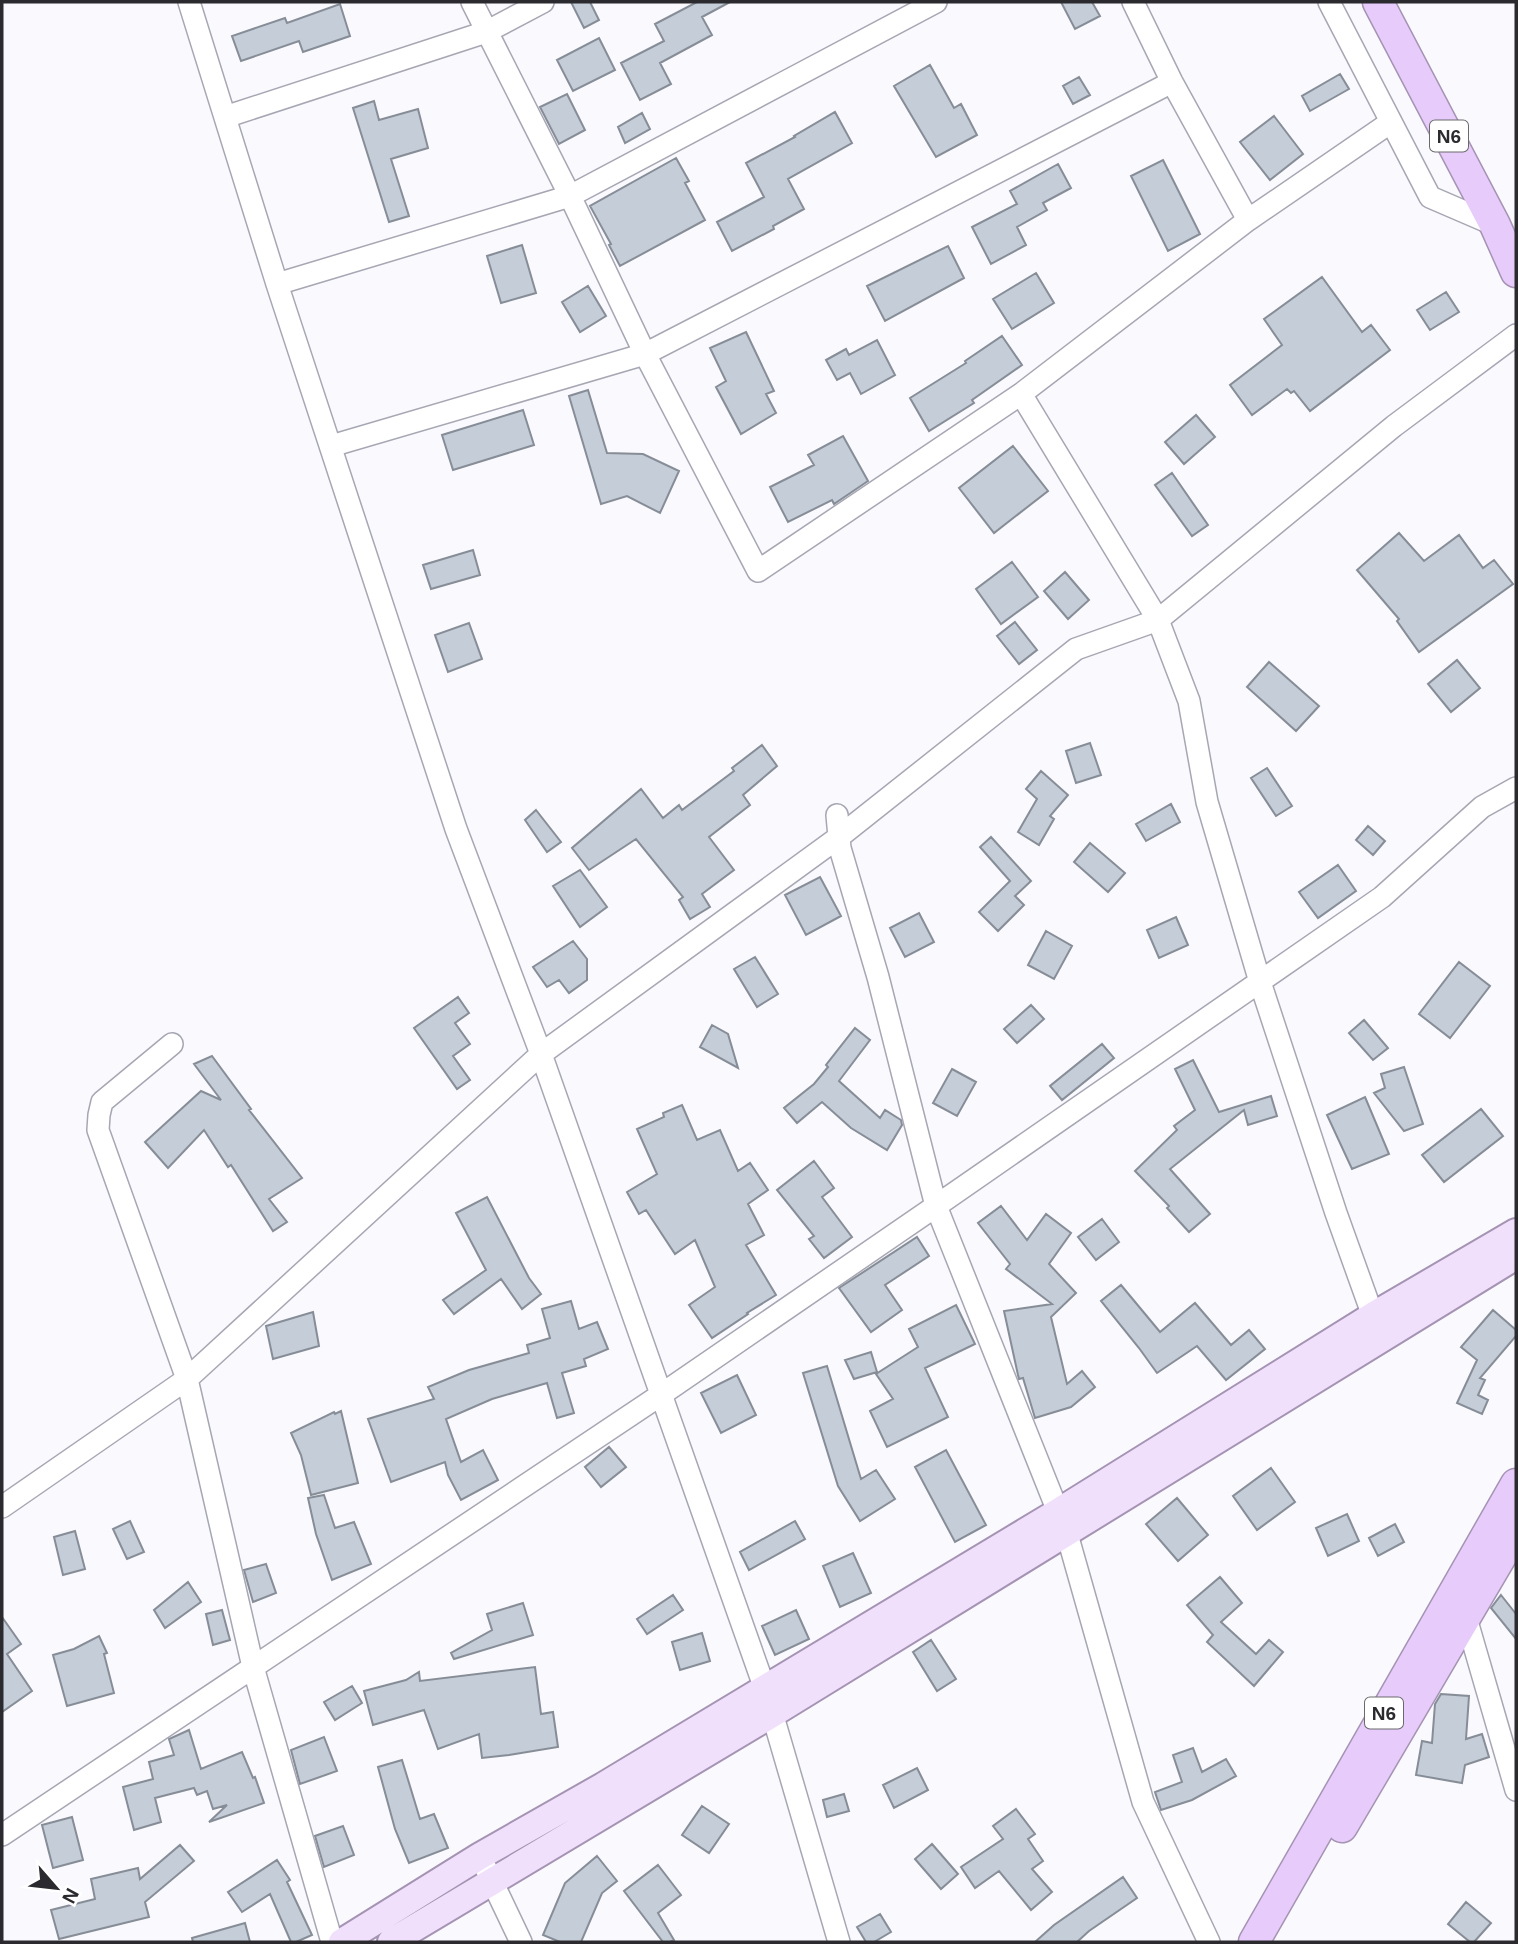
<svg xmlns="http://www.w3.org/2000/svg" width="1518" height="1944" font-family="Helvetica,sans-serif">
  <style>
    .building { fill: #c5cdd8; stroke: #868d97; stroke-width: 2 }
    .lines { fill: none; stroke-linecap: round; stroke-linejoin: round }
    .minor-casing { stroke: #a6a7b3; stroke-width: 24 }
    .major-casing { stroke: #a593b3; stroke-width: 30 }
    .highway-casing { stroke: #a593b3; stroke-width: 33 }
    .minor { stroke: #fff; stroke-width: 21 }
    .major { stroke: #f1e0fc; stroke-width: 26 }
    .highway { stroke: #e7cbfa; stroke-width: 30 }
    .labels { text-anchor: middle; stroke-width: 5; stroke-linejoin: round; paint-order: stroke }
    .shield { fill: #fff; stroke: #6a6a6d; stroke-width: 2 }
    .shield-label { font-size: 19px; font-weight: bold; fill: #2a2a2f }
  </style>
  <rect width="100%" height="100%" fill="#f9f9fe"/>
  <path class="building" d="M571 2H590L599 20 584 28Z
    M697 2H730L702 17 712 35 660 63 671 84 640 100 621 63 664 41 655 24Z
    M1061 2H1092L1100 16 1075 29Z
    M340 4 350 36 303 52 299 41 241 61 232 36 285 18 287 23Z
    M599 38 615 70 573 91 557 60Z
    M930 65 954 108 961 104 977 135 936 157 894 86Z
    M1340 74 1349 89 1310 111 1302 96Z
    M1079 77 1090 95 1073 104 1063 86Z
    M567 94 585 130 559 144 540 107Z
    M374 101 379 120 418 109 428 148 391 159 409 216 389 222 353 108Z
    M835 112 852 143 788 179 804 209 773 226 774 229 732 251 717 222 764 197 746 163 795 137 794 136Z
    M642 113 650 129 625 143 618 127Z
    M1274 116 1303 154 1270 180 1240 142Z
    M676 158 689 181 685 183 705 220 620 266 609 245 611 244 590 206Z
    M1163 160 1200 234 1168 251 1131 176Z
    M1058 164 1071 188 1043 203 1047 210 1017 227 1026 245 991 264 972 227 1017 204 1010 191Z
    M522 245 536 293 501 303 487 256Z
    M948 246 964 278 885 321 867 286Z
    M1036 273 1054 303 1012 329 993 299Z
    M1322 277 1362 332 1371 325 1390 350 1310 411 1294 391 1291 393 1287 389 1252 415 1230 385 1282 345 1264 319Z
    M588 286 606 316 580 332 562 302Z
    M1446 292 1459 312 1430 330 1417 310Z
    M746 332 774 391 766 394 776 413 741 434 716 387 726 381 710 348Z
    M1002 336 1022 365 972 400 974 403 929 431 910 398 966 363 965 361Z
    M877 340 895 375 861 394 850 373 837 380 826 360 846 349 849 355Z
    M588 390 607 453 643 454 679 471 660 513 627 496 601 504 569 396Z
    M523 410 534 445 453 470 442 435Z
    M1196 415 1215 437 1184 464 1165 442Z
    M843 436 868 481 834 504 832 500 788 522 770 487 814 465 808 455Z
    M1013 446 1048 491 994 533 959 488Z
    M1172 473 1208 525 1192 536 1155 485Z
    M1399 533 1424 561 1459 535 1483 568 1494 560 1513 584 1419 652 1397 621 1399 619 1357 570Z
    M473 550 480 575 431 589 423 565Z
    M1012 562 1038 597 1001 624 976 589Z
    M1065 572 1089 600 1068 619 1044 591Z
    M1015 622 1037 650 1019 664 997 636Z
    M469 623 482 659 448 672 435 635Z
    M1457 660 1480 688 1451 712 1428 684Z
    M1269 662 1319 706 1296 731 1247 687Z
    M1090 743 1101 775 1076 783 1066 751Z
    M762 745 777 766 743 795 750 805 709 837 734 870 702 894 710 907 690 919 679 900 683 897 636 839 589 870 572 848 641 789 663 818 679 805 682 810 734 771 732 768Z
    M1267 768 1292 806 1276 816 1251 778Z
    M1041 771 1068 795 1050 816 1054 819 1039 845 1018 832 1037 799 1026 789Z
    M1171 804 1180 822 1146 841 1136 824Z
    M536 810 561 842 547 852 525 820Z
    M1368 826 1385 841 1373 855 1356 840Z
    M991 837 1031 881 1015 896 1024 905 998 931 979 912 1010 881 980 847Z
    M1090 843 1125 873 1108 892 1074 862Z
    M1338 865 1356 891 1318 918 1299 892Z
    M580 870 607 907 580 927 553 886Z
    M820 877 841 916 806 935 785 895Z
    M919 913 934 942 905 957 890 928Z
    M1176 917 1188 945 1159 958 1147 930Z
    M1046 931 1072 946 1054 979 1028 965Z
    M573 941 587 959V980L569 993 559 980 547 987 533 967Z
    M755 957 778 994 757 1007 734 969Z
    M1459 962 1490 986 1450 1038 1419 1014Z
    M458 997 469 1013 455 1023 470 1044 453 1056 470 1080 457 1089 414 1028Z
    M1031 1005 1044 1019 1017 1043 1004 1029Z
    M1364 1020 1388 1048 1373 1060 1349 1033Z
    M712 1025 728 1034 738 1068 700 1047Z
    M855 1028 870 1040 839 1081 880 1118 885 1110 901 1120 902 1125 887 1150 851 1128 822 1102 797 1123 784 1108 814 1084 828 1067 826 1065Z
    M1102 1044 1114 1058 1062 1100 1050 1086Z
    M212 1056 251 1109 249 1110 302 1178 269 1199 287 1222 273 1231 231 1165 228 1167 204 1130 168 1168 145 1142 201 1091 221 1100 194 1064Z
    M1193 1060 1219 1112 1271 1096 1277 1116 1248 1125 1244 1110 1170 1169 1210 1214 1189 1232 1167 1208 1169 1206 1135 1171 1177 1130 1174 1126 1195 1110 1175 1069Z
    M1404 1067 1423 1124 1404 1131 1374 1093 1385 1088 1381 1074Z
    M952 1069 976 1082 957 1116 933 1103Z
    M1365 1097 1389 1154 1352 1169 1327 1115Z
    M682 1105 697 1140 720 1130 738 1171 750 1163 768 1190 748 1204 764 1235 746 1245 776 1295 747 1313 748 1314 712 1338 689 1305 715 1287 695 1240 675 1254 646 1210 639 1214 627 1192 657 1174 637 1129 664 1117 663 1113Z
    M1481 1109 1503 1136 1444 1182 1422 1155Z
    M814 1161 834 1188 822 1197 852 1237 824 1258 809 1239 814 1236 777 1190Z
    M487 1197 529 1278 541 1294 522 1309 501 1279 454 1314 443 1300 486 1270 456 1213Z
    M1001 1206 1027 1240 1046 1214 1071 1233 1049 1264 1076 1293 1051 1317 1067 1384 1082 1371 1095 1387 1071 1407 1035 1418 1023 1378 1019 1379 1018 1375 1004 1311 1052 1304 1006 1269 1010 1264 978 1223Z
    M1102 1219 1119 1242 1096 1260 1078 1237Z
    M917 1237 929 1256 885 1285 902 1310 871 1332 839 1288Z
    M1121 1285 1160 1332 1195 1303 1231 1345 1249 1330 1265 1349 1226 1380 1197 1346 1157 1373 1139 1348 1101 1301Z
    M571 1301 579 1329 597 1322 608 1349 584 1359 586 1366 562 1373 574 1413 557 1418 547 1383 492 1399 446 1419 461 1462 483 1450 498 1480 461 1500 448 1475 445 1462 391 1482 368 1419 434 1399 428 1387 469 1370 529 1353 527 1345 550 1338 542 1309Z
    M956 1305 975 1344 925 1368 948 1417 887 1447 870 1411 893 1399 876 1374 918 1347 909 1329Z
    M1493 1310 1516 1330V1336L1480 1378 1485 1380 1478 1395 1488 1400 1482 1414 1457 1403 1477 1360 1461 1347Z
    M313 1312 319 1346 273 1359 266 1326Z
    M871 1352 877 1372 854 1379 845 1360Z
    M827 1366 861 1479 876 1470 895 1499 860 1521 838 1486 803 1373Z
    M737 1375 756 1415 721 1433 701 1393Z
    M341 1411 358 1483 311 1495 301 1455 291 1433 334 1412 335 1414Z
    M609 1447 626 1467 601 1487 585 1467Z
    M946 1450 986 1525 955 1542 915 1467Z
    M1271 1468 1295 1502 1257 1530 1233 1496Z
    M324 1495 335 1528 354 1522 371 1564 332 1580 316 1534 308 1498Z
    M1177 1498 1208 1535 1178 1561 1146 1524Z
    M1347 1514 1359 1541 1328 1556 1316 1528Z
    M130 1521 144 1552 127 1559 113 1529Z
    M795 1521 805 1539 749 1570 740 1552Z
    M1395 1524 1404 1542 1378 1556 1369 1538Z
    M75 1531 85 1569 63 1575 54 1537Z
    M853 1553 871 1593 840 1607 823 1566Z
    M266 1564 276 1593 253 1602 244 1570Z
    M1220 1577 1242 1603 1221 1622 1256 1654 1269 1640 1283 1652 1254 1686 1207 1642 1213 1635 1187 1605Z
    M188 1582 201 1602 165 1628 154 1610Z
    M673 1595 683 1610 647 1634 637 1619Z
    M1501 1595 1516 1614V1639L1491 1608Z
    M523 1603 533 1635 454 1659 451 1653 492 1630 487 1614Z
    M222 1610 230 1640 213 1645 206 1614Z
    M796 1610 809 1639 775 1655 762 1626Z
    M2 1617 21 1644 7 1654 32 1691 2 1712Z
    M702 1633 710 1661 680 1670 672 1642Z
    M99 1636 107 1653 104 1654 114 1693 67 1706 53 1655 74 1649Z
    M931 1640 956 1679 937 1691 913 1652Z
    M535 1667 541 1714 553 1712 558 1747 509 1755 482 1758 479 1734 438 1749 424 1710 373 1725 364 1691 406 1680 419 1672 420 1681Z
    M352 1686 362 1703 335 1720 324 1702Z
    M1441 1694 1469 1696 1466 1739 1482 1734 1489 1757 1465 1765 1462 1783 1416 1775 1422 1741 1432 1743 1435 1704Z
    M189 1730 201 1769 242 1752 253 1778 255 1777 264 1803 209 1822 227 1805 213 1809 207 1791 197 1795 194 1788 155 1798 161 1822 134 1830 123 1787 153 1779 149 1762 174 1755 169 1739Z
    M324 1737 337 1771 300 1784 291 1750Z
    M1193 1748 1202 1772 1226 1759 1236 1776 1192 1800 1161 1810 1155 1792 1182 1782 1173 1755Z
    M402 1760 420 1819 434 1814 448 1848 409 1863 395 1829 378 1767Z
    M917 1768 928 1790 894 1808 883 1785Z
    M844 1794 849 1811 827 1817 823 1800Z
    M702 1806 729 1824 709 1853 682 1835Z
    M1016 1809 1035 1834 1028 1839 1043 1861 1032 1869 1052 1892 1031 1910 999 1871 975 1888 961 1867 1003 1839 993 1826Z
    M72 1817 83 1860 53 1868 42 1825Z
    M343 1826 354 1855 324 1867 315 1836Z
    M932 1844 958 1874 941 1889 915 1859Z
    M180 1845 194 1861 145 1902 149 1917 59 1939 51 1910 95 1899 91 1879 138 1868 140 1879Z
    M597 1856 617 1881 602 1893 581 1942H560L543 1935 565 1883Z
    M277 1860 290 1880 287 1882 312 1935 296 1942H291L270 1894 242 1912 228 1892Z
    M658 1865 681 1895 658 1913 674 1940 670 1942H663L624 1891Z
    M1123 1877 1137 1898 1089 1931 1077 1942H1035L1054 1925Z
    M1466 1902 1491 1923 1474 1942H1470L1448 1924Z
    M880 1914 891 1932 874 1942H866L857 1927Z
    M245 1923 250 1942H193L192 1938Z"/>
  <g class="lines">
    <defs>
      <path id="minor" d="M189 2 277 284 456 829 541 1054 765 1689 839 1942
        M472 2 570 196 645 354 758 571 1021 394 1248 220 1391 122
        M1133 2 1172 82 1248 220
        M1329 2 1430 197 1495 225
        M225 117 486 32 543 2
        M277 284 570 196 936 2
        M1021 394 1158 620 1189 701 1207 802 1260 982 1336 1213 1378 1330
        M331 446 645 354 1172 82
        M837 815 840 848 878 977 936 1206 1067 1534 1143 1802 1209 1942
        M172 1044 102 1102 99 1115 98 1130 187 1379 253 1667 332 1942
        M2 1507 187 1379 541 1054 839 837 1076 649 1158 620 1394 426 1516 335
        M1464 1611 1516 1790
        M2 1835 662 1394 936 1206 1382 897 1482 807 1516 788
        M480 1856 521 1942"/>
      <path id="major" d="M342 1942 480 1856 603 1786 1058 1512 1374 1315 1516 1232
        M391 1942 772 1714 1516 1256"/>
      <path id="highway" d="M1378 2 1495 225 1516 272
        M1342 1827 1516 1531
        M1254 1942 1516 1484"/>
    </defs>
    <use href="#minor" class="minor-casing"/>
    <use href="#major" class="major-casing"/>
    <use href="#highway" class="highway-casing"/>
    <use href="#minor" class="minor"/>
    <use href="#major" class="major"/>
    <use href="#highway" class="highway"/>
  </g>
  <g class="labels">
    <g class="shield">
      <rect x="1430" y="120.5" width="38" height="31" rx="5"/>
      <rect x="1365" y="1697.5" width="38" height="31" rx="5"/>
    </g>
    <g class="shield-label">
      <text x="1449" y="143">N6</text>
      <text x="1384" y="1720">N6</text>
    </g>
  </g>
  <rect width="1518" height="1944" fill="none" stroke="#2a2a2f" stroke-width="7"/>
  <g transform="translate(56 1888) rotate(118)" stroke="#ffffff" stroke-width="5" paint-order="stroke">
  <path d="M0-5L12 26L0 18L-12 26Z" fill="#2a2a2f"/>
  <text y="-10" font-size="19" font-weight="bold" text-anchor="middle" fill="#2a2a2f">N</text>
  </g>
</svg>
